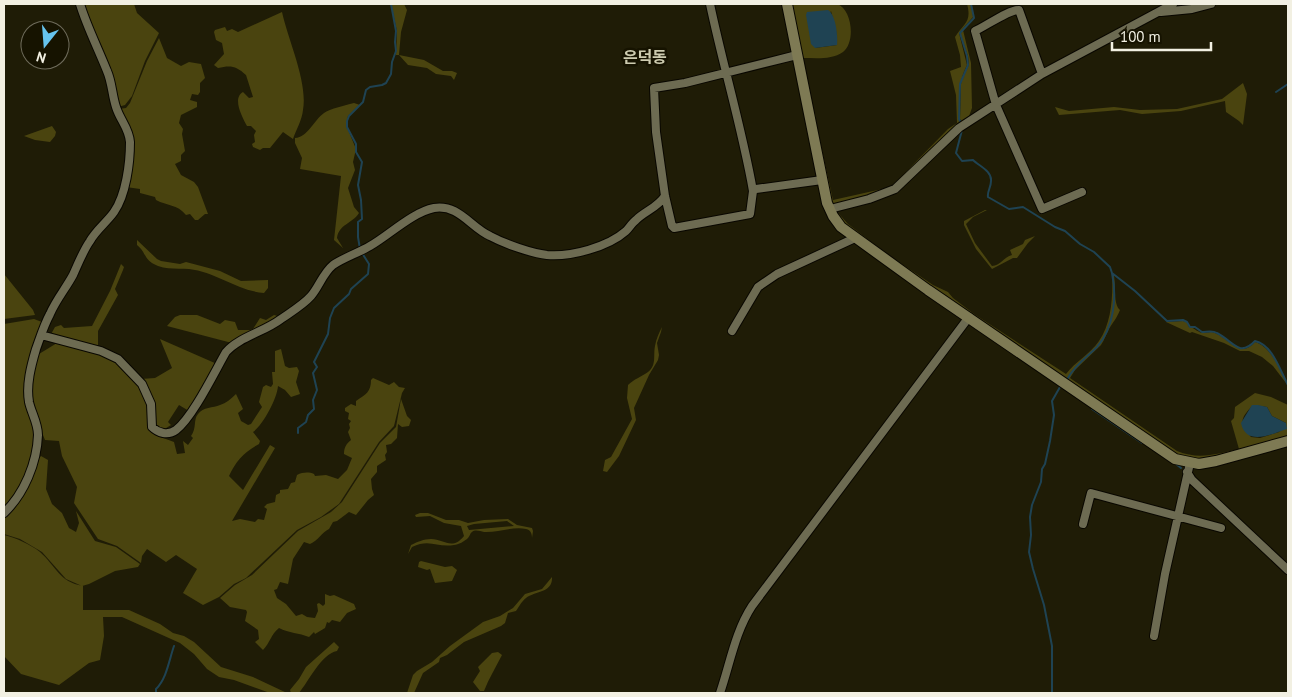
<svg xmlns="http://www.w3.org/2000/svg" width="1292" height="697" font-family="'PT Sans','Noto Sans KR',sans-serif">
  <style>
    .green { fill: #4a440f; fill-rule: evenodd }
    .water { fill: #1f4353 }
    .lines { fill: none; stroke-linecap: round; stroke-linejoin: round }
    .stream { stroke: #1f4353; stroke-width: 2 }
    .minor-casing { stroke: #090700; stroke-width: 10 }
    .secondary-casing { stroke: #090700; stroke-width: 12 }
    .minor { stroke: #6d6b52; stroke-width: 8 }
    .secondary { stroke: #7e7a54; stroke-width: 10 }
    .labels { text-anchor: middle; stroke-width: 5; stroke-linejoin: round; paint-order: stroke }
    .quarter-label { font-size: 16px; font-weight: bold; fill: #cdcbaf; stroke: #161300 }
  </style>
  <rect width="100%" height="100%" fill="#1f1c06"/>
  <path class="green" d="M82 4H134L137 13 159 33 145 61 132 96 125 105 118 107Z
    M391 4H404L407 10 401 32 399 55 424 60 443 71H452L457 73 454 80 451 76 436 74 427 68 408 65 399 55H396L397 31Z
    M790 4H837C852 9 856 42 843 52 832 60 816 58 803 58L813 109H811ZM831 11 836 30 837 45 815 48Z
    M967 4H971L973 17 959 33 967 65C957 85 960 97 959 119L960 123 948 133 892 189 830 205 812 115 815 113 817 127 833 200 891 187 948 129 957 123 956 95 950 71 961 67 960 55 955 37C964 23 972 22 967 4Z
    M282 12C288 40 308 82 303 110 302 120 296 130 293 139L283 132 270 148H263L260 150 253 147 252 144 255 142 254 135 256 131 251 126H247C242 117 232 98 243 92L249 98 253 97 246 75C236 66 231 65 218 68L214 65 224 54 222 43 216 40 214 32 215 30 225 27 227 31 232 29 238 32Z
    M963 30 971 63 972 108 968 119 962 122 960 119 961 84 962 78 969 65 968 56 961 36V33Z
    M159 38 167 58 181 66 189 62 201 64 205 78 200 83V92L198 95 192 94 190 100 197 102V107L181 115 179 123 183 129 182 134 185 151 181 155V161L175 164 181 175 194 182 198 187 208 214H205L198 220H195L190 214 186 215C177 204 167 206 156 200L155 197 140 193V189L126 187 131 154 119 109 126 108 130 103 147 61Z
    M1243 83 1247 94 1243 125 1239 121 1226 112 1225 101 1181 111 1142 114 1120 110 1059 115 1055 107 1069 111 1114 107 1140 110 1177 109 1222 99Z
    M354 103 360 105 348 116 347 121V127L356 149 353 162 355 170 348 188 354 207 359 213C352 224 339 224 337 238L343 248 334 240 341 176 300 169 302 158 295 143V138C308 137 314 120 324 113 329 109 347 105 354 103Z
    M52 126 56 132 55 136 50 142 35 140 24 136Z
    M985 210H987L973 217 966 224 975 243 992 266C1000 266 1004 257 1012 255L1010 250 1023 244 1025 240 1035 236 1028 243 1017 258H1013L992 269 976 249 964 225V221Z
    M839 214 848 224 887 254 933 285 948 292 953 298 974 314 1066 374C1075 362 1090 354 1099 341 1112 322 1113 295 1112 273L1114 276C1116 286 1113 304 1120 310 1117 318 1113 322 1109 329 1106 334 1105 339 1101 345L1075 370 1070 378 1177 451C1199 460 1217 454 1239 449L1231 421 1234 418 1235 407 1255 393 1271 397 1288 405V437L1213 458 1198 460 1179 456 932 288 849 229 840 219ZM1253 405 1267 407 1272 416 1286 423 1279 432 1260 438 1251 437C1239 422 1240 419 1253 405Z
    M137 240 157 259 161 261 180 264 186 262 220 271 241 281 268 280V288L264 293C238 291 216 272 189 269 179 268 168 270 158 266 143 260 147 253 137 245Z
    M121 264 124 267 123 270 115 289 118 295 98 331V348L50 336 55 327 61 325 64 328 92 326 110 291Z
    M4 274 33 310 35 315 4 319Z
    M180 315H197L220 324 225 320 235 322 238 330H250L253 329 260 318 266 320 274 315 281 317 232 343 167 326 175 317Z
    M34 319 42 322V326C38 351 31 376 28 402 27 411 32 422 34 432 38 460 22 488 4 508V324Z
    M1183 321 1187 322 1189 327C1195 328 1198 333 1204 333 1208 333 1210 331 1215 333 1231 340 1240 359 1255 342 1270 346 1281 369 1286 383L1273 366 1262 357 1249 351H1240L1224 343 1192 332 1190 333 1166 322Z
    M662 327 661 332 657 343 659 355 658 360 649 375 634 408 636 420 619 456 607 472 603 471 605 460 611 457 632 419 627 398 628 385C634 379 641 377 648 372 657 365 653 355 655 346 656 339 659 333 662 327Z
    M160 339 217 364 189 411 179 405 168 422 171 425 163 430 155 428 141 379 155 378 172 368Z
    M57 343C94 352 136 360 147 404 148 411 148 420 148 427L155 435 174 442 177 454 185 453 183 441 188 445 193 438 191 436C197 428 193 420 198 414 203 407 213 408 220 405 226 403 231 399 236 394L243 409 238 413 241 421 248 425 251 424 262 407 259 402 263 387 266 385 271 387 273 384 272 372H275V351L281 349 285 366 289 368 297 367 299 371 296 382 300 394 291 397 285 390 278 386C277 399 263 425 253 432L260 441 259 444C244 452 236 461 229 476L243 490 270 445 275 448 232 521 240 519 255 522 258 519 264 520 267 509 264 507 267 504 275 502 276 495 280 493V490L288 489 291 483 295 482 297 475C303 472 309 472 314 474L315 476 326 475 338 479 347 470 352 458 344 454C344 448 346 444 351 440L348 432 350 428 349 424 351 421 348 419 349 413 345 411V408L351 404 356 406V401C366 394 371 392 371 380L373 378 389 385 394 382 399 387 405 388 402 393 394 426 379 442 339 504 321 517 297 530 246 578 234 584 219 597 203 605 183 593 197 569 176 555 166 562 147 549 142 556 141 563 117 546 98 539 74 503 77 487 62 456 59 441 45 440 37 420 30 391 35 360 39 354Z
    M401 399 407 416 411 420 409 426 402 427 398 424 397 438 391 444 386 445 387 452 385 455 386 460 377 466V472L371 479 372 489 374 495 368 500 356 515 349 512 337 521 333 522 329 529C322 532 318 541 310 544L304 542 293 559 288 584 280 582 277 589 274 590 277 598 286 604 296 616 302 614 307 617 315 618 318 611 317 604 319 603 323 606 325 604V594L330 596 334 595 354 604 356 609 347 613 340 622 332 620 329 623 327 622 325 628 315 634 314 632 309 637C299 633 289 633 279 628 271 634 270 643 263 650L255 642 259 639 258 630 245 621 247 612 246 610 230 607 220 598 235 585 252 575 298 531 331 512 342 502 380 443 396 427Z
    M41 456 48 460 46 489 52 504 62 513 69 528 76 532 79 523 76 511 95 541 116 547 140 564 138 567 115 571 89 584 82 586 66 579 42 552 20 539 4 534V515L37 460Z
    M420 513H428L446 520H459L468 523 484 520 508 519 517 525 532 528 533 531 532 538C532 534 531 530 526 529 513 526 497 533 484 532 480 531 475 529 472 532 470 533 470 536 468 538 465 541 458 545 454 545 437 548 430 538 412 547L408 554 411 545C417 542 424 539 431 539 444 539 452 551 464 536L461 526 444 523 430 516 416 517 415 515ZM507 521 514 526 469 530 467 526 474 524Z
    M4 535C16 538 30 544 40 552 56 566 59 582 83 586V610H129L160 624 173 633 184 636 194 642 221 667 253 677 287 693H270L234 680 219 677 207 669 194 654 180 643 122 617H103L104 636 100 660 89 663 59 685 21 674 4 656Z
    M421 561 445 567 452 566 457 570 452 581 435 583 430 569 427 570 418 567 419 562Z
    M552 577C553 593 535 591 526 598 521 602 519 607 516 611L508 613 505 623 501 626 464 642 447 655 440 658 439 662 423 673 414 693H407L413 675 417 671 432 662 450 646 483 622 500 616 513 608 525 594 542 589Z
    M334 642 339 647 337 651C321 654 309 681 299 693H291L290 690 299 679 306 667Z
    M498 652 502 655C496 667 489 678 484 691H480L473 682 480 671 478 667 492 653Z"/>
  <path class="water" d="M828 10C836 15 838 36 837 45L815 48 811 44 806 15 807 12Z
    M1252 405H1258L1267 407 1272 416 1286 423 1287 429C1272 434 1246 447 1241 423Z"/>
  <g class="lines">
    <path class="stream" d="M1276 92 1288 84
      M961 123 959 119 960 84 968 65 967 56 960 33 974 18 971 4
      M962 130 956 153 962 161 973 160C979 166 992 171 991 181 991 188 987 191 988 197L1009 209 1023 207 1055 227 1065 231 1080 244 1094 252 1110 267 1112 273 1135 291 1167 321 1183 320 1187 322 1190 327H1195L1202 332C1207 332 1212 330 1217 333 1233 341 1239 358 1255 341 1273 345 1280 371 1288 385
      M360 249 358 237V222L362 219 361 200 358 185 362 162 356 152V144L347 127V121L349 116 363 102 366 90 370 87 382 85 386 83 391 74 392 62 396 51 395 42 396 31 391 4
      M1068 378C1075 365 1087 357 1097 347 1114 328 1117 297 1112 273
      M1092 409 1142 443
      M298 433V428L306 422 308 415 314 409 313 400 317 390 313 373 317 367 314 362 328 334 330 318 334 308 349 294 351 289 368 274 369 264 362 253
      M1176 464 1181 468
      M156 693V689C167 678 169 660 174 646
      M1052 693V646L1044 605 1033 569 1029 552 1031 535 1030 517 1032 505 1041 482 1042 469 1045 464 1050 441 1054 415 1052 401 1060 387"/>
    <defs>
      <path id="minor" d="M710 4C723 66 742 128 753 191
        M1161 12 1192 9 1211 4
        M797 55 685 83 654 88 656 132 665 196 672 226 674 228 750 214 753 191 756 189 822 180
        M1042 74 1019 10C1010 9 986 26 975 31L996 105 1042 209 1082 192
        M830 209 869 199 895 189 959 128 1042 74 1173 4
        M732 331 758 287 777 274 855 238
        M41 335 101 351 118 359 142 384 151 404 152 427C158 433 168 436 176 430 193 417 215 371 226 352 239 337 264 332 281 319 291 312 303 305 311 296 319 287 323 273 333 265 343 258 358 253 370 246 389 235 413 212 434 208 459 204 470 227 490 236 505 244 531 253 547 255 571 257 608 247 626 231 629 228 632 223 636 220 645 211 657 208 665 196
        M1187 472 1192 480 1288 570
        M4 513C24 494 37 463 38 435 38 423 31 412 29 402 26 385 31 366 36 349 40 338 44 325 50 314 56 300 66 288 73 275 78 264 83 251 90 241 96 230 107 222 114 212 126 195 130 163 130 142 129 128 120 120 116 107 112 95 112 82 107 71 98 48 87 27 80 4
        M1083 524 1091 493 1221 528
        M1154 636 1165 574 1190 463
        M720 693C730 664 735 632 752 606L969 317"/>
      <path id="secondary" d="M787 4 827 203 833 216 841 227 928 290 1175 459 1199 464 1216 461 1288 441"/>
    </defs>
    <use href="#minor" class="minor-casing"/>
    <use href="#secondary" class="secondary-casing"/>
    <use href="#minor" class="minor"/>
    <use href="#secondary" class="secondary"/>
  </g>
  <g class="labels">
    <g class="quarter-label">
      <text x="645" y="63">은덕동</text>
    </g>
  </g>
  <rect width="1292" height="697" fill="none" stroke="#f2f0e2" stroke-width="10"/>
  <g transform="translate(45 45) rotate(197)"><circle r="24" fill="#161300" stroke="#6e6b5a"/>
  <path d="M0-4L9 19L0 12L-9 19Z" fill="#66c4ef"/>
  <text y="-8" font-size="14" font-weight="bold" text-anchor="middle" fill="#f2f0e2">N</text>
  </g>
  <path d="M1112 42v8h99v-8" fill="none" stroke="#f2f0e2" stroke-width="2.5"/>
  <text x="1120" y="42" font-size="15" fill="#f2f0e2" stroke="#161300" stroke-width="4" paint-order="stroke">100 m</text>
</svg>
